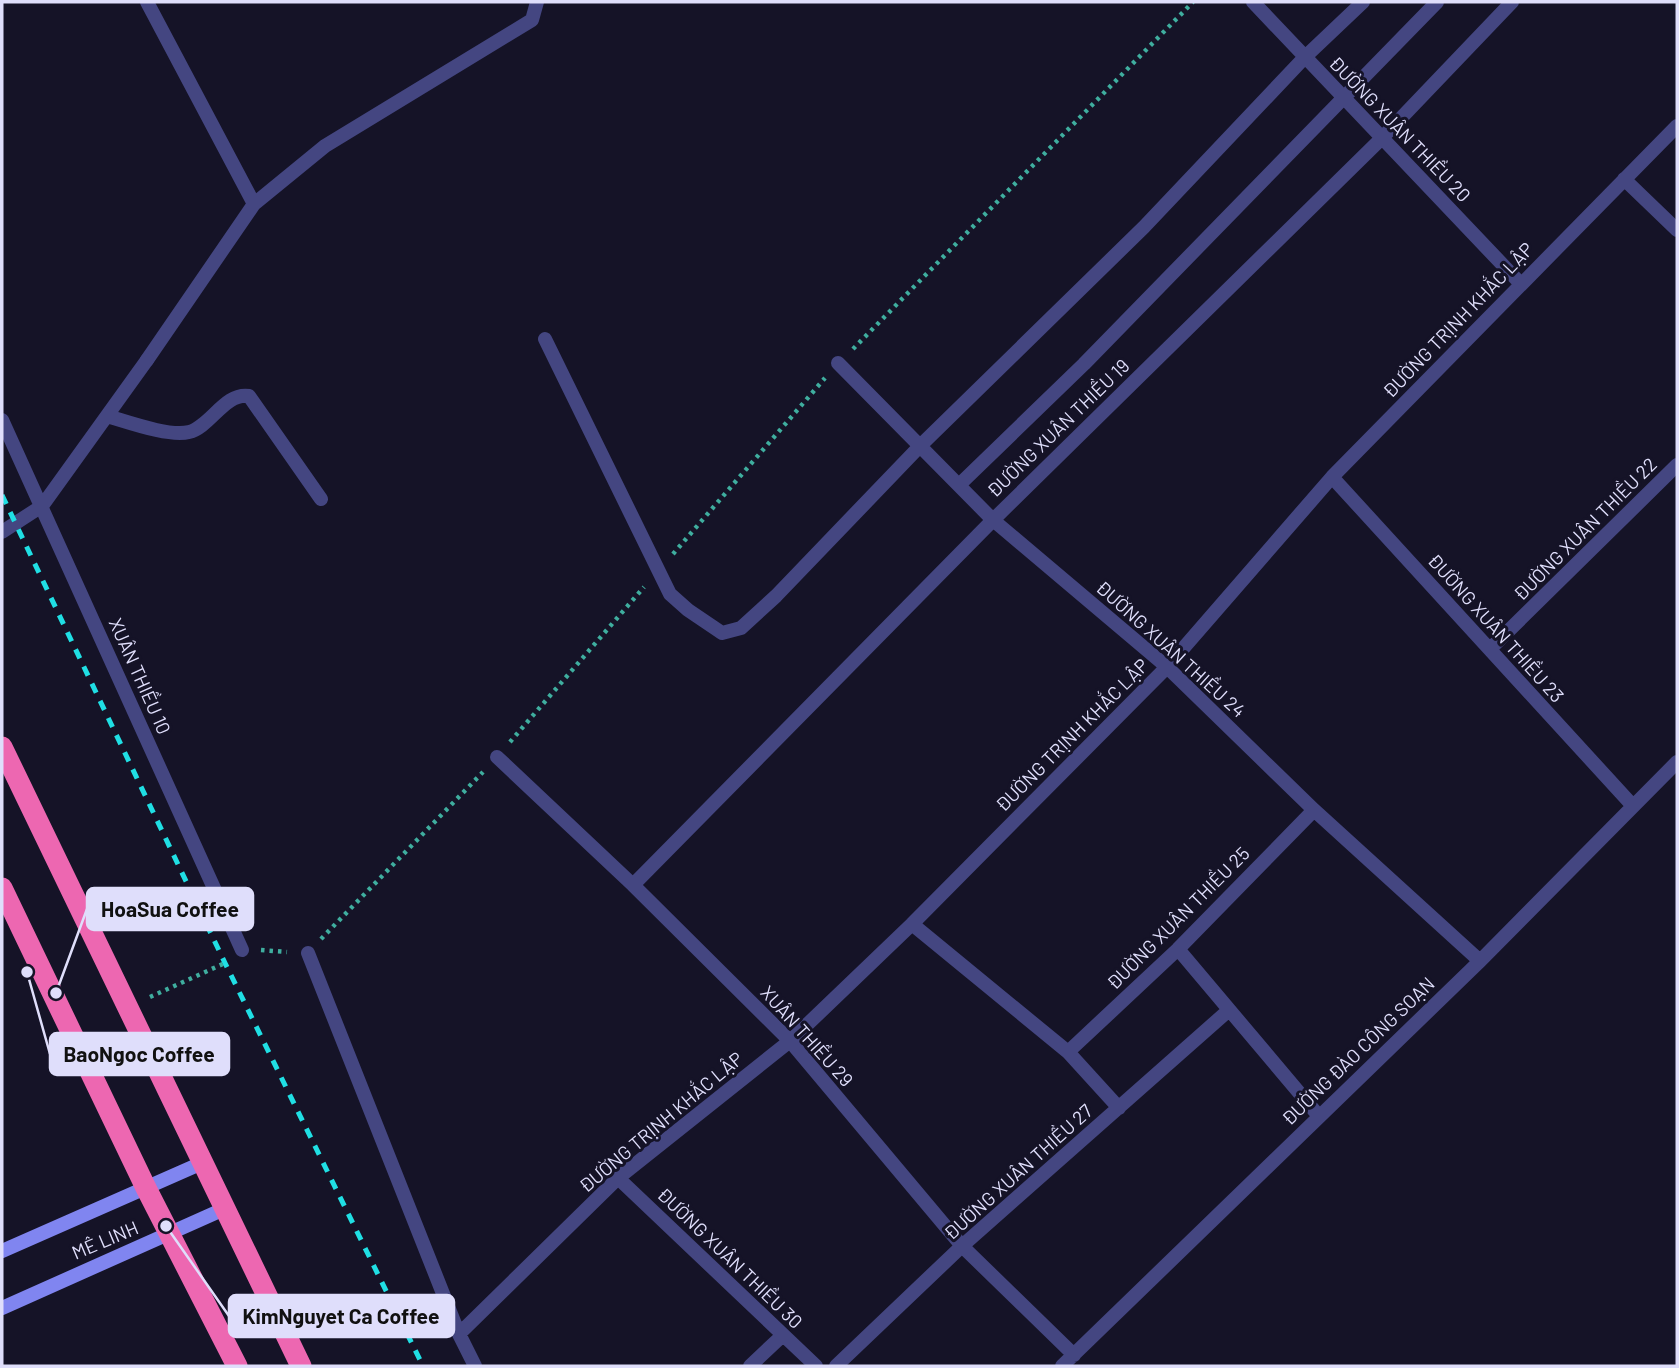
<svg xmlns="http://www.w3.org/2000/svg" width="1679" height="1368" font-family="Barlow,sans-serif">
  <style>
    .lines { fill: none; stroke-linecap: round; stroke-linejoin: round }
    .path { stroke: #3fae9f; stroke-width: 4.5; stroke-dasharray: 3.5 5; stroke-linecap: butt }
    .lane { stroke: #444681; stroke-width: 14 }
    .street { stroke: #444681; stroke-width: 14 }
    .secondary { stroke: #8085f0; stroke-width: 14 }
    .highway { stroke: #ed67b1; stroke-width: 21 }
    .rail { stroke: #20dfe4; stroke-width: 5; stroke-dasharray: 10 9; stroke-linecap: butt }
    .labels { text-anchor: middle; stroke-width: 6; stroke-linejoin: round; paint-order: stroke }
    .street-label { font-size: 19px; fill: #dfdefb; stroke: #151327 }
    .leader { fill: none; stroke: #dfdefb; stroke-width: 2.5 }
    .callout-dot { fill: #dfdefb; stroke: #151327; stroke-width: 2.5 }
    .callout { fill: #dfdefb; stroke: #dfdefb; stroke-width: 2.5 }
    .callout-label { font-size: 21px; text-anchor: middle; font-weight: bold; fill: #111 }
  </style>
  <rect width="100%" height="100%" fill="#151327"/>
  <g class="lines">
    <path class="path" d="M853 349 1193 2
      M673 554 825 378
      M510 742 644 587
      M321 939 483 772
      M261 950 287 952
      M150 997 225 963"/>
    <path class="lane" d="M147 2 254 204
      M147 360 254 204 325 146 532 20 537 2"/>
    <path class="street" d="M1253 2 1520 283
      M1624 179 1677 230
      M545 339 670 594 688 610 722 633 741 628 776 596 921 445 1144 227 1305 57 1363 2
      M838 363 993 520 1167 667 1314 810 1480 961
      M107 416C128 422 169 437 189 432 210 427 225 392 249 396L321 499
      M2 420 242 950
      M1332 477 1633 806
      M959 485 1084 364 1437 2
      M2 532 42 506 147 360
      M1490 649 1677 465
      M497 757 633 885 790 1041 962 1246 1074 1355
      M633 885 993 520 1382 138 1512 2
      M912 924 1068 1052 1119 1108
      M1178 949 1318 1115
      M308 953 459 1334 475 1366
      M1068 1052 1178 949 1314 810
      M618 1178 816 1366
      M459 1334 618 1178 790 1041 912 924 1167 667 1332 477 1677 126
      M750 1366 783 1335
      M836 1366 962 1246 1229 1010
      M1062 1366 1480 961 1677 762"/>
    <path class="secondary" d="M2 1251 202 1163
      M2 1308 224 1209"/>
    <path class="highway" d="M2 747 301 1366
      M2 888 146 1188 237 1366"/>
    <path class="rail" d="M2 495 225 963 423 1366"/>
  </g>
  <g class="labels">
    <g class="street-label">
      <text transform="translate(1400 129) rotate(46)" y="7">ĐƯỜNG XUÂN THIỀU 20</text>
      <text transform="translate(1458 320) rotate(-46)" y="7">ĐƯỜNG TRỊNH KHẮC LẬP</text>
      <text transform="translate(1058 428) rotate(-44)" y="7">ĐƯỜNG XUÂN THIỀU 19</text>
      <text transform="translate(1585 529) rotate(-45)" y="7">ĐƯỜNG XUÂN THIỀU 22</text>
      <text transform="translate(1496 628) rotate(48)" y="7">ĐƯỜNG XUÂN THIỀU 23</text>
      <text transform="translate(1171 649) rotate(42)" y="7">ĐƯỜNG XUÂN THIỀU 24</text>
      <text transform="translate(140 676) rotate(66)" y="7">XUÂN THIỀU 10</text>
      <text transform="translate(1072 735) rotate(-45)" y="7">ĐƯỜNG TRỊNH KHẮC LẬP</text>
      <text transform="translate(1178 918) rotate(-45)" y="7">ĐƯỜNG XUÂN THIỀU 25</text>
      <text transform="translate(807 1036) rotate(48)" y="7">XUÂN THIỀU 29</text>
      <text transform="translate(1358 1051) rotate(-44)" y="7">ĐƯỜNG ĐÀO CÔNG SOẠN</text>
      <text transform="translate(661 1122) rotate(-40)" y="7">ĐƯỜNG TRỊNH KHẮC LẬP</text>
      <text transform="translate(1018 1172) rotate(-42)" y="7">ĐƯỜNG XUÂN THIỀU 27</text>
      <text transform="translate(105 1240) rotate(-23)" y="7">MÊ LINH</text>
      <text transform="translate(730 1258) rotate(44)" y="7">ĐƯỜNG XUÂN THIỀU 30</text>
    </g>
  </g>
  <path class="leader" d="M56 993L87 909M27 972L50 1054M166 1226L229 1316"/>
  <g class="callout-dot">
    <circle cx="56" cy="993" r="7"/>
    <circle cx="27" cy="972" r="7"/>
    <circle cx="166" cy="1226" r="7"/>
  </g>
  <g class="callout">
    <rect x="87" y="888" width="166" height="42" rx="7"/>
    <rect x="50" y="1033" width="179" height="42" rx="7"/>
    <rect x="229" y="1295" width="225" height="42" rx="7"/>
  </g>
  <g class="callout-label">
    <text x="170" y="917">HoaSua Coffee</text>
    <text x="139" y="1062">BaoNgoc Coffee</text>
    <text x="341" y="1324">KimNguyet Ca Coffee</text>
  </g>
  <rect width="1679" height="1368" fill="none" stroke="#dfdefb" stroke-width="7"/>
</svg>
